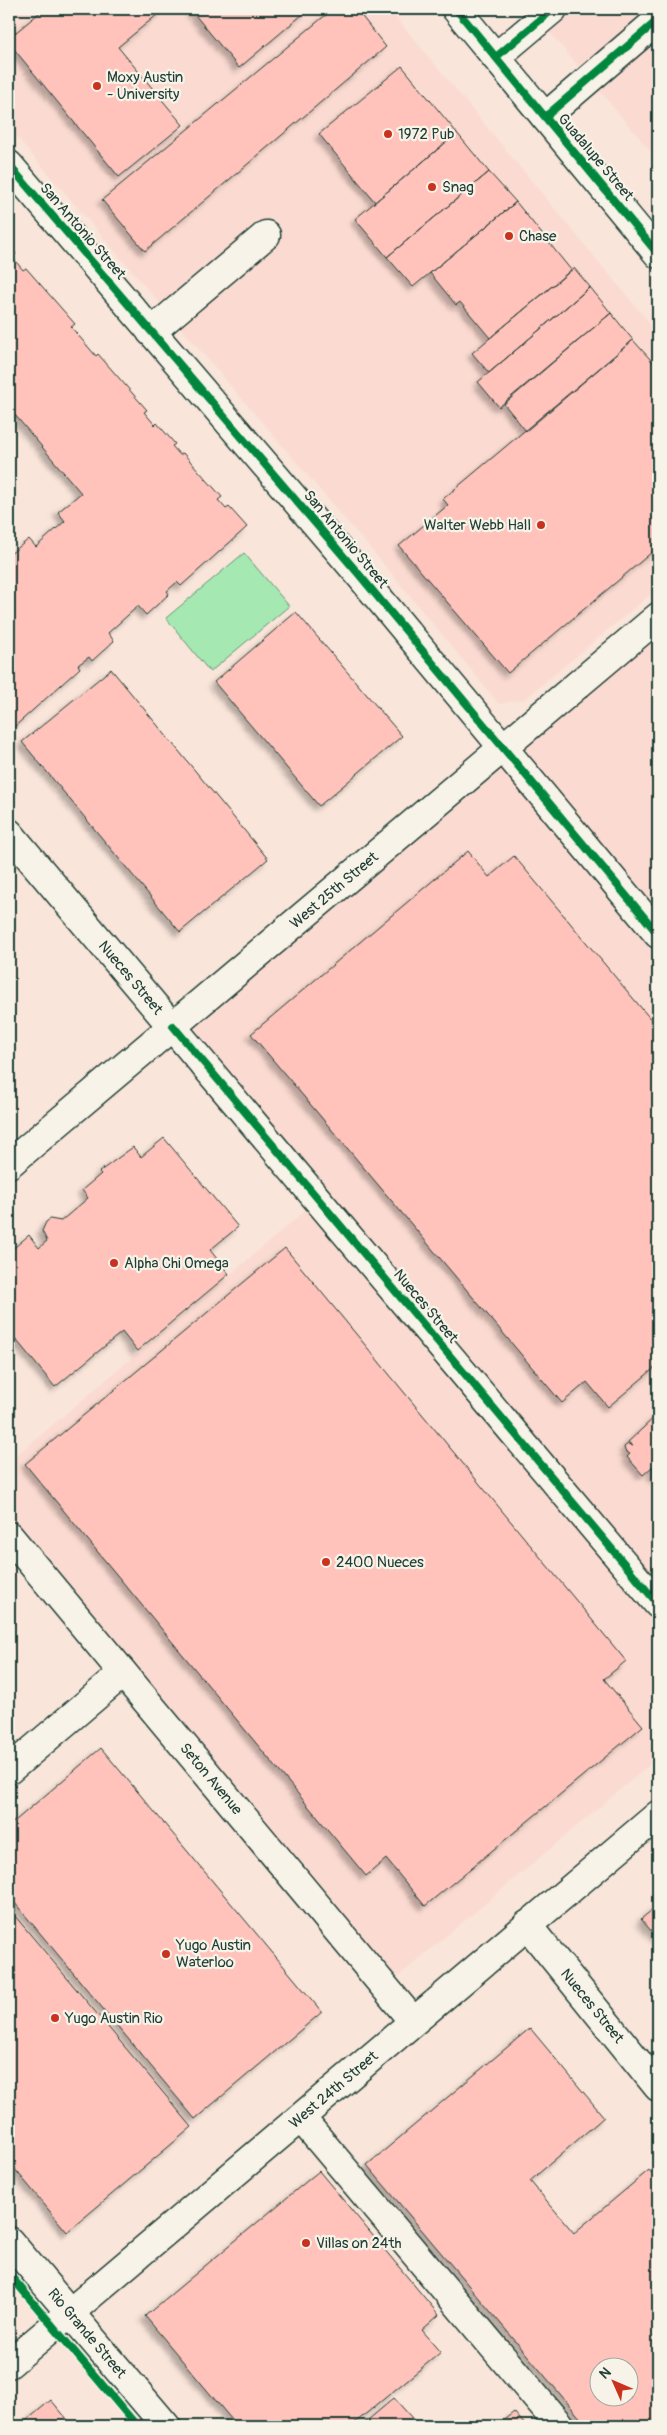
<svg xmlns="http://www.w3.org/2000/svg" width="667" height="2435" font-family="Pangolin,sans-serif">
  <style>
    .built { fill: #fbdbd1 }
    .pitch { fill: #a6e8b2; stroke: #629273 }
    .building { fill: #ffc3bb; stroke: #1f3d34; fill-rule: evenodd; filter: url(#shadow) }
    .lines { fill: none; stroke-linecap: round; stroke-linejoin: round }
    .minor-casing { stroke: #1f3d34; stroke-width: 31 }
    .major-casing { stroke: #1f3d34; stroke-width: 31 }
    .minor { stroke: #f7f3e8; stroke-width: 28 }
    .major { stroke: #f7f3e8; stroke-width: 28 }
    .cycleway-casing { stroke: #f7f3e8; stroke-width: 11 }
    .cycleway { stroke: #00873e; stroke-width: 8 }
    .poi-dot { fill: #c8321e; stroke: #f7f3e8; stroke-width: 2 }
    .labels { text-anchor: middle; stroke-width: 4.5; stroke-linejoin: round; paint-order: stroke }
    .poi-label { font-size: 15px; fill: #1f3d34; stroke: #f7f3e8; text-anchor: start }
    .street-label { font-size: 15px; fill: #1f3d34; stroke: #f7f3e8 }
  </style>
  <defs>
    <filter id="shadow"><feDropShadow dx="-4.5" dy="4.5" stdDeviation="2.5" flood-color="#0004"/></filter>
  </defs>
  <rect width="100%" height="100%" fill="#f9e5da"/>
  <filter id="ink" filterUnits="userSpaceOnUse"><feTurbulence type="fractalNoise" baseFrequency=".02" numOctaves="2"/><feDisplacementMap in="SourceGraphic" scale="10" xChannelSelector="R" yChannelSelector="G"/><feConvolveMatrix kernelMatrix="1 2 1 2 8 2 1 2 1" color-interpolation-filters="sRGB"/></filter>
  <g filter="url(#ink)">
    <path class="built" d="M16 9H389L652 326 658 322V588L525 699 499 704 376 555 9 128V15Z
      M530 9H658V160Z
      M658 636V919L524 748Z
      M503 748 658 934V1758L394 1980 9 1522V1462L318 1200 173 1026Z"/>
    <path class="pitch" d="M244 553 289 606 210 672 166 618Z"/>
    <path class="building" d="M44 9H164L118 47 183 125 119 177 9 43V38Z
      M190 9H309L239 68Z
      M333 9H356L386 47 145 251 102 200Z
      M402 66 457 133 375 202 319 134Z
      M457 133 489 172 387 257 355 219Z
      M489 172 516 202 413 287 387 257Z
      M516 202 571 270 490 338 460 302 456 305 430 273Z
      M9 245 16 254 12 257 23 270 26 268 75 324 71 327 96 356 98 354 147 410 144 412 155 425 157 423 175 444 172 446 180 455 183 453 222 497 218 500 226 509 229 507 247 527 181 586 177 582 167 591 169 594 146 615 138 606 108 633 114 641 92 661 89 657 78 665 80 668 14 727 9 722V555L29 539 36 547 65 521 58 512 81 493 9 408Z
      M574 268 590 287 489 373 472 353Z
      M590 287 611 313 499 407 478 382Z
      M611 313 633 340 526 431 504 404Z
      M633 340 658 368V547L508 673 399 546 448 505 443 499Z
      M296 612 402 736 319 806 214 682Z
      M111 669 268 859 180 932 22 742Z
      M468 851 489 877 514 856 658 1028V1365L608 1407 587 1382 562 1403 251 1034Z
      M164 1138 238 1227 210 1250 229 1274 137 1351 122 1332 55 1387 9 1331V1252L29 1235 39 1248 47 1241 42 1231 46 1222 50 1219 61 1221 88 1198 82 1190 101 1174 99 1172 133 1147 141 1157Z
      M285 1248 626 1661 604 1679 643 1726 425 1906 386 1859 366 1876 25 1464Z
      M658 1414V1478H653V1466L643 1475 627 1457 630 1454 625 1451 624 1447 628 1444 633 1446 628 1442Z
      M101 1748 322 2012 195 2119 9 1896V1826Z
      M658 1905V1939L641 1919Z
      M9 1909 192 2127 67 2232 9 2162Z
      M530 2028 604 2117 530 2181 574 2233 649 2170 658 2181V2314L654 2317 658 2322V2426H587L367 2165ZM600 2368H630V2398H600Z
      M319 2171 439 2315 422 2330 441 2352 351 2426H237L145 2316Z
      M394 2398 419 2426H361Z
      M51 2400 73 2426H20Z
      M514 2412 526 2426H496Z"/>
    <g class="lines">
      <defs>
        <g id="minor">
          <path d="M9 165 357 572 658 934"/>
          <path d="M151 332 266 235"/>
          <path id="s1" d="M9 833 658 1604"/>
          <path id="s2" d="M9 1164 658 617"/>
          <path id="s3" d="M9 1536 413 2021"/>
          <path d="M9 1770 123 1673"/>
          <path id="s4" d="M527 1925 658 2087"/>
          <path d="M301 2118 560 2426"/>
          <path id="s5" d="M9 2241 166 2426"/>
        </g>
        <g id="major">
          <path d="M456 9 658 254"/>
          <path d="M496 57 553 9"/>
          <path d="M545 117 658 20"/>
          <path id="s6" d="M9 2364 658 1815"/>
        </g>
      </defs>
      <use href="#minor" class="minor-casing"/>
      <use href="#major" class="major-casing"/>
      <use href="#minor" class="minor"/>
      <use href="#major" class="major"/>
      <defs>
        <path id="cycleway" d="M456 9 658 254
          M496 57 553 9
          M545 117 658 20
          M9 165 357 572 658 934
          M173 1026 658 1604
          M9 2274 137 2426"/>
      </defs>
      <use href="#cycleway" class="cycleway-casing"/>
      <use href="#cycleway" class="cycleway"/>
    </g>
  </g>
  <g class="poi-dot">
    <circle cx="97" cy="86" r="5"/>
    <circle cx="388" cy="134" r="5"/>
    <circle cx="432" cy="187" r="5"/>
    <circle cx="509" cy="236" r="5"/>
    <circle cx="541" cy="525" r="5"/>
    <circle cx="114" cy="1263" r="5"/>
    <circle cx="326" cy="1562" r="5"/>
    <circle cx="166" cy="1954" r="5"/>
    <circle cx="55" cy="2018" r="5"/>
    <circle cx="306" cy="2243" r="5"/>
  </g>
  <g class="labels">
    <g class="poi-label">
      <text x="107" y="82">Moxy Austin<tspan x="107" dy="17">- University</tspan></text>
      <text x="398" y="139">1972 Pub</text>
      <text x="442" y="192">Snag</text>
      <text x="519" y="241">Chase</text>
      <text x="531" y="530" text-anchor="end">Walter Webb Hall</text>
      <text x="124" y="1268">Alpha Chi Omega</text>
      <text x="336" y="1567">2400 Nueces</text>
      <text x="176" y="1950">Yugo Austin<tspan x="176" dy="17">Waterloo</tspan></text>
      <text x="65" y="2023">Yugo Austin Rio</text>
      <text x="316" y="2248">Villas on 24th</text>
    </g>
    <g class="street-label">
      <text transform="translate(596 157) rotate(50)" y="5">Guadalupe Street</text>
      <text transform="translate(83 231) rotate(49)" y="5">San Antonio Street</text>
      <text transform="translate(346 539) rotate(50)" y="5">San Antonio Street</text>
      <text dy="5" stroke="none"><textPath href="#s2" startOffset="425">West 25th Street</textPath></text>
      <text dy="5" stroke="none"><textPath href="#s1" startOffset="189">Nueces Street</textPath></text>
      <text transform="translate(426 1306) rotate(50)" y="5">Nueces Street</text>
      <text dy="5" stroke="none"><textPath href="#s3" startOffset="316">Seton Avenue</textPath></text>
      <text dy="5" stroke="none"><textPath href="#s4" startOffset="104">Nueces Street</textPath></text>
      <text dy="5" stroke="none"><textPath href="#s6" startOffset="425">West 24th Street</textPath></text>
      <text dy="5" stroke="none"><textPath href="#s5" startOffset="121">Rio Grande Street</textPath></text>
    </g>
  </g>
  <rect width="667" height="2435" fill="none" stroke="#f7f3e8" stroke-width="30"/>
  <rect x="15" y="15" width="637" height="2405" fill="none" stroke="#1f3d34" stroke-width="2" filter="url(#ink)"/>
  <g transform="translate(614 2382) rotate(315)"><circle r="24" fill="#f7f3e8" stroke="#a1aaa0"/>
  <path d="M0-4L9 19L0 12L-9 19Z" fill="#c8321e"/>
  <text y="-8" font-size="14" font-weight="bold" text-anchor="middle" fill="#1f3d34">N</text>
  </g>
</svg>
